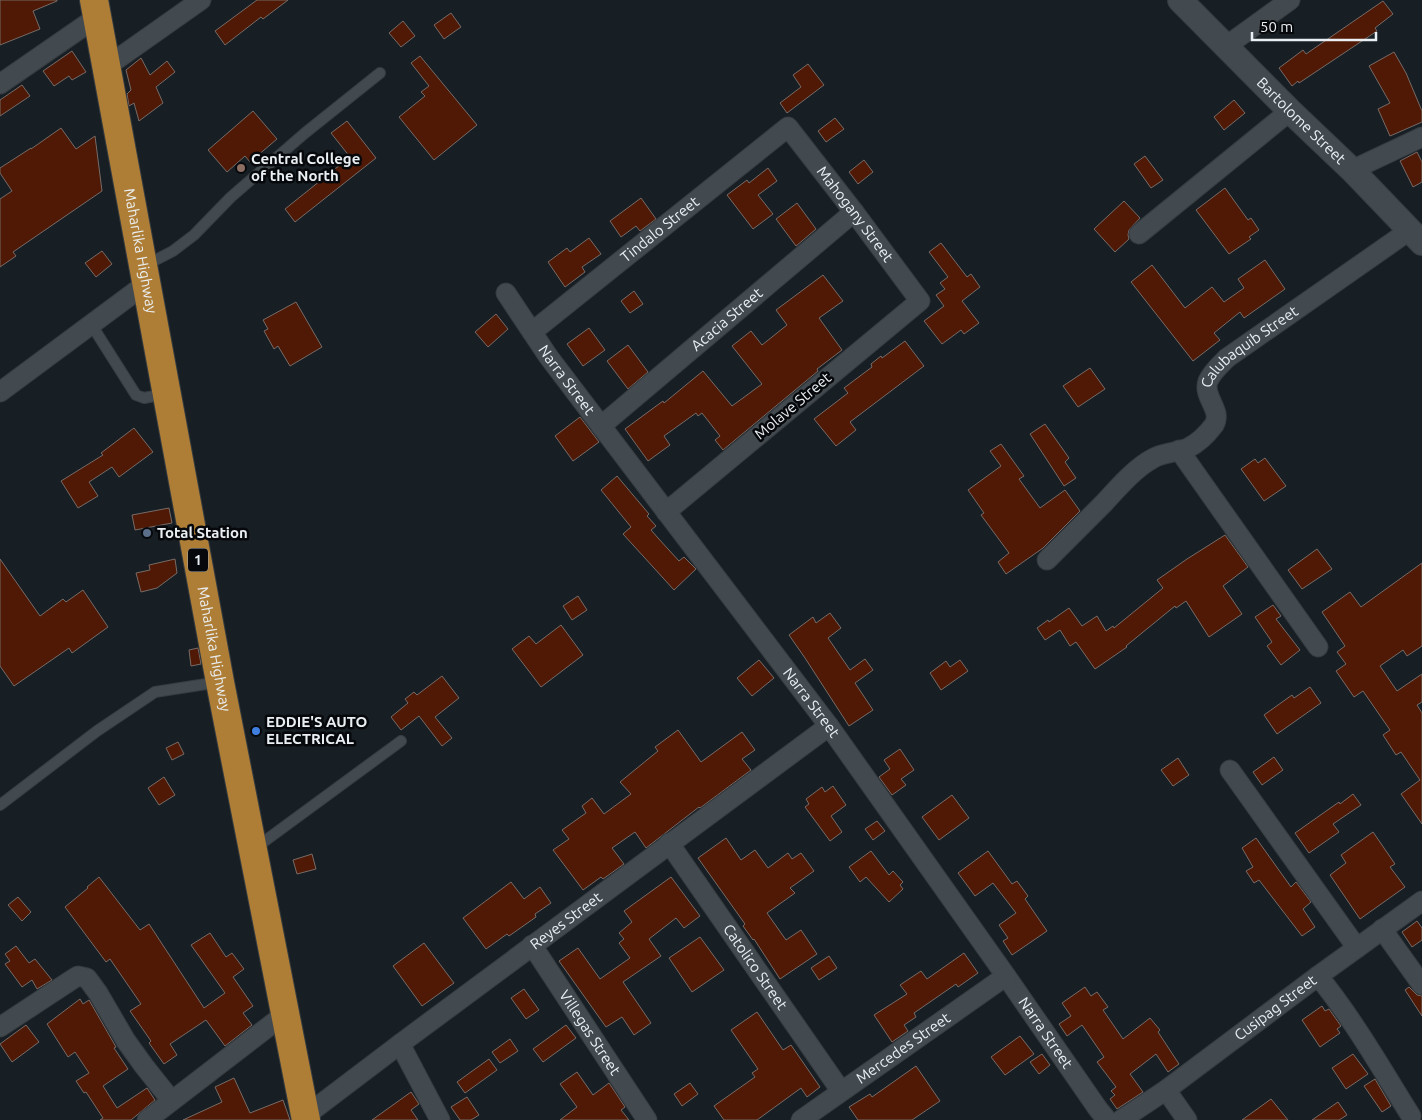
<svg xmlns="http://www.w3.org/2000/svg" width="1422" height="1120" font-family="Ubuntu,sans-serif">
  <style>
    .building { fill: #4f1905; stroke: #776b67 }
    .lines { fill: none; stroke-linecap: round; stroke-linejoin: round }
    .service-casing { stroke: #373c40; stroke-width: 12 }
    .minor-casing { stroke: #373c40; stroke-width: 21 }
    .tertiary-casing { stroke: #373c40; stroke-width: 26 }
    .trunk-casing { stroke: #373c40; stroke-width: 30 }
    .service { stroke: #424a50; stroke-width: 10 }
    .minor { stroke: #424a50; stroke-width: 19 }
    .tertiary { stroke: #424a50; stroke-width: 24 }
    .trunk { stroke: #af7e36; stroke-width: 28 }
    .education-dot { fill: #8d6e63; stroke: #06080b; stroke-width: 2 }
    .service-dot { fill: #5c6f8a; stroke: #06080b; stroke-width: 2 }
    .shop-dot { fill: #3f7fe0; stroke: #06080b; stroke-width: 2 }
    .labels { text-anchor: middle; stroke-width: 5; stroke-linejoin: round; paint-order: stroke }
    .shield { fill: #06080b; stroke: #a6aaad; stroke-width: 1 }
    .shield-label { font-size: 14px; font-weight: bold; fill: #eaeff3 }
    .street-label { font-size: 15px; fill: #eaeff3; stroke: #06080b }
    .poi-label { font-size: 15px; font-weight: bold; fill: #eaeff3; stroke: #06080b; text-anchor: start }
  </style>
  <rect width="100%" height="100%" fill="#171f24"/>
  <path class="building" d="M0 0H57V1L33 11 40 29 0 45Z
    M257 0H288L263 19 261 17 225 45 215 31Z
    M1383 1 1393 14 1375 28 1377 31 1299 83 1298 81 1292 86 1279 68 1303 50 1306 54Z
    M451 13 461 27 444 39 434 25Z
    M403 21 415 36 401 47 389 33Z
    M72 51 86 72 72 80 69 76 54 86 43 71Z
    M1394 52 1406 73 1422 111V122L1390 136 1378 109 1390 103 1369 66Z
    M420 56 477 125 434 160 399 117 425 96 421 92 429 86 411 63Z
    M141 58 150 75 167 61 175 72 156 87 163 103 139 121 134 103 129 106 127 94 131 90 126 70Z
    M808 64 824 85 787 113 780 103 801 87 793 75Z
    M22 85 30 96 0 116V100Z
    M1234 100 1245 113 1224 130 1214 117Z
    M253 111 277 139 250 162 245 156 227 172 208 150Z
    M835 118 844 129 826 142 818 131Z
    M347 121 376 158 295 222 285 209 350 157 331 133Z
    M61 128 76 149 95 136 102 191 13 252 16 256 0 267V199L12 191 0 173V168L31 148V149Z
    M1417 152 1422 162V182L1413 187 1400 161Z
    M1145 156 1163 180 1151 188 1134 164Z
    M864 160 873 172 858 184 849 172Z
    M768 168 777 181 758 195 773 214 753 229 727 195 747 180 749 183Z
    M1225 188 1248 220 1251 218 1259 230 1249 237 1251 239 1229 254 1196 210Z
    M641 198 656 219 640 231 636 226 621 237 610 221Z
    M1124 201 1140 218 1129 230 1128 235 1129 239 1115 252 1094 229Z
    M797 203 816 229 796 246 776 219Z
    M589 238 601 254 582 267 585 272 565 287 548 262 567 248 570 252Z
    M941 243 967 277 971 274 980 287 962 301 979 323 964 334 961 330 942 344 924 321 944 306 936 295 945 289 940 283 948 277 929 252Z
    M102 251 112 264 96 277 85 263Z
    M1265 260 1285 289 1244 318 1240 312 1214 333 1220 340 1193 361 1131 282 1152 265 1185 308 1212 287 1224 302 1244 288 1238 279Z
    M823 275 843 301 819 318 842 350 817 369 818 371 723 450 715 440 720 436 702 413 698 416 696 413 664 436 670 445 648 461 625 429 663 401 664 403 703 371 732 406 762 384 732 346 751 331 762 345 787 325 776 310Z
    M634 291 643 304 630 313 621 301Z
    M296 302 322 347 290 366 278 346 274 349 264 331 268 329 263 320Z
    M496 314 508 329 488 347 475 332Z
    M589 328 605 350 583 366 567 344Z
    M905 341 924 366 850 422 856 430 836 446 814 419 848 393 844 388 872 367 871 364 881 356 882 358Z
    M628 345 648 372 628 389 607 361Z
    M1090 368 1105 389 1078 407 1063 386Z
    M580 417 599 442 573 461 555 436Z
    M1045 424 1069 458 1065 462 1076 478 1064 486 1030 434Z
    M134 428 153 452 119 477 112 467 89 482 98 496 78 508 61 481 103 455 101 453Z
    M1001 444 1024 476 1019 479 1040 508 1065 490 1080 511 1043 548 1006 574 998 562 1009 553 981 515 984 513 968 490 1001 466 990 451Z
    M1265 458 1286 486 1264 501 1241 469 1255 459 1258 463Z
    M617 476 649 514 647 516 656 526 651 530 658 538 679 561 684 557 696 569 674 590 623 534 631 527 601 490Z
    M169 508 172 523 135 530 132 515Z
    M1225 535 1248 567 1223 586 1242 614 1209 637 1186 601 1176 608 1175 606 1126 646 1127 647 1095 669 1076 642 1070 646 1060 630 1045 640 1037 628 1048 620 1049 622 1069 608 1082 626 1097 616 1106 631 1113 626 1114 628 1163 588 1157 580 1187 559Z
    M1317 549 1332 569 1302 589 1288 570Z
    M0 559 40 616 63 599 66 602 83 590 108 627 72 653 69 648 14 686 0 666Z
    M175 559 177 573 157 588 141 592 136 573 150 570 149 565Z
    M1422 563V646L1407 656 1403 650 1380 666 1397 691 1422 674V702L1417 705 1422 713V824L1401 794 1420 780 1401 752 1396 755 1383 735 1390 730 1363 691 1354 697 1336 671 1346 664 1337 652 1345 646 1322 612 1350 592 1361 607Z
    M578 596 587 610 572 620 563 606Z
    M1273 605 1281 616 1276 619 1300 650 1281 665 1267 646 1272 642 1255 617Z
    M830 613 841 628 828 638 850 670 865 659 873 670 855 683 873 710 849 726 805 658 789 635 813 617 816 623Z
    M561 625 583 655 541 687 512 649 529 636 536 644Z
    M198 648 201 664 191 666 189 650Z
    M759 660 774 678 752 696 737 678Z
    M960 660 968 671 941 690 930 673 946 661 950 667Z
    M442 676 459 698 435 717 452 738 442 746 419 716 401 730 391 717 408 703 405 699 414 692 417 695Z
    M1310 687 1321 703 1277 734 1264 715 1292 695 1294 698Z
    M678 730 701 762 742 732 755 750 742 759 751 770 700 808 699 807 646 848 635 832 612 848 624 864 603 879 601 877 583 890 553 850 569 839 562 830 586 813 582 806 592 798 604 814 631 794 620 782 658 751 655 747Z
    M178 742 184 754 172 760 166 748Z
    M900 749 914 770 901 779 906 785 892 795 879 777 890 769 884 760Z
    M1274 757 1283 770 1262 785 1253 772Z
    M1178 758 1189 775 1173 786 1161 770Z
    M164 777 175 795 159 805 148 788Z
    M833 786 846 805 831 816 842 832 830 841 805 807 809 804 806 799 822 787 825 792Z
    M1353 794 1361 805 1333 824 1339 832 1309 853 1295 833 1339 802 1340 804Z
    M952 795 969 818 939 840 922 817Z
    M877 821 885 831 873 840 865 829Z
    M1373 832 1395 864 1390 867 1405 887 1360 919 1330 875 1346 863 1341 855Z
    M726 838 741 860 755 850 768 868 788 853 792 859 801 853 814 871 790 888 795 893 767 913 786 940 801 930 817 954 780 979 754 939 753 940 743 926 745 924 698 858Z
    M1256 838 1291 887 1296 882 1311 902 1303 909 1315 927 1302 936 1259 880 1254 883 1246 871 1253 867 1242 848Z
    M871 851 889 875 893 871 903 882 900 885 903 889 889 902 866 877 860 882 849 867Z
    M988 851 1012 884 1017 881 1028 896 1025 899 1047 931 1012 955 1003 941 1008 938 999 925 1016 913 993 883 975 896 958 873Z
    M312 854 316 869 297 874 293 860Z
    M99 877 140 930 149 924 204 1008 225 993 191 945 210 933 226 957 232 953 244 969 233 977 253 1006 243 1013 252 1025 225 1046 206 1020 170 1044 177 1055 164 1064 149 1043 151 1041 130 1011 141 1004 110 959 106 962 65 907 88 888 87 887Z
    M671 877 700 916 684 928 676 918 649 939 661 956 623 982 651 1023 634 1035 622 1017 606 1027 559 961 578 948 600 979 630 958 619 943 624 939 619 933 632 922 624 911Z
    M511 882 524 899 540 887 551 903 535 914 536 917 509 936 507 934 486 949 463 918Z
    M18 897 31 912 22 921 8 905Z
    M1417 921 1422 928V940L1412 947 1402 932Z
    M700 937 724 970 692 992 669 958Z
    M424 943 454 983 422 1006 393 966Z
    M16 946 29 963 35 959 52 980 37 989 32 980 22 987 5 964 10 961 5 954Z
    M964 953 978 973 958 987 956 984 914 1013 916 1017 904 1025 908 1031 892 1042 874 1015 907 994 900 985 921 971 927 979Z
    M829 956 837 968 819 980 811 968Z
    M1085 987 1091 996 1097 992 1108 1007 1103 1010 1123 1039 1150 1018 1160 1030 1158 1032 1179 1064 1168 1072 1156 1054 1130 1074 1143 1092 1117 1109 1110 1099 1115 1095 1111 1091 1116 1087 1097 1062 1104 1057 1082 1025 1067 1036 1059 1024 1071 1016 1062 1003Z
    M1409 987 1417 995 1422 996V1016L1405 990Z
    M524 989 539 1010 526 1019 511 998Z
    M80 999 83 1004 89 1000 116 1047 114 1048 128 1069 103 1086 117 1108 147 1088 155 1100 131 1120H100L103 1118 86 1092 84 1093 76 1081 89 1073 75 1052 68 1057 47 1024Z
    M1322 1006 1325 1011 1329 1009 1341 1026 1337 1029 1340 1033 1320 1047 1302 1020Z
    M757 1012 783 1050 791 1045 820 1087 807 1097 801 1088 757 1120H724L714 1106 755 1077 752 1073 758 1069 731 1030Z
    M26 1025 39 1042 12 1062 0 1044Z
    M566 1025 576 1038 543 1062 533 1049Z
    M1020 1036 1034 1054 1005 1075 991 1057Z
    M510 1039 518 1051 500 1063 492 1052Z
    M1042 1054 1050 1065 1039 1074 1030 1062Z
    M1353 1054 1368 1074 1346 1089 1332 1068Z
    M489 1059 497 1070 465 1093 457 1082Z
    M916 1066 940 1101 912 1120H858L849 1107 870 1094 872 1097Z
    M577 1072 593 1095 609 1083 625 1107 621 1110 629 1120H560L577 1107 560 1084Z
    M234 1078 250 1113 283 1100 290 1120H183L222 1102 215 1087Z
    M1375 1079 1391 1106 1382 1112 1364 1086Z
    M690 1083 698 1094 682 1106 674 1094Z
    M411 1092 419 1104 411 1110 418 1120H372Z
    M467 1097 479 1115 471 1120H460L451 1107Z
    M1271 1099 1288 1120H1242Z
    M1338 1102 1347 1115 1339 1120H1312Z"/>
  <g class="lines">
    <defs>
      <path id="service" d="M144 266 173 251 194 235 231 197 305 133 380 73
        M91 324 136 395 144 398 165 394
        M0 805 97 731 155 692 219 682
        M254 849 401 741"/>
      <g id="minor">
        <path d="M1225 47 1290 0"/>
        <path d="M106 67 201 0"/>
        <path d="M0 84 97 17"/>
        <path d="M1352 170 1422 137"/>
        <path d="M1139 234 1290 111"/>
        <path id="s1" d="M506 293 548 356 829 726 1006 976 1098 1109 1107 1120"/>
        <path id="s2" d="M532 332 788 127 854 212 920 301 666 512"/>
        <path d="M0 392 147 283"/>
        <path id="s3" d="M601 426 854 212"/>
        <path d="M1179 450 1318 647"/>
        <path id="s4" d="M1047 560C1066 541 1085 522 1104 503 1117 489 1135 468 1152 459 1163 452 1177 453 1188 448 1198 443 1208 433 1214 425 1223 410 1202 397 1208 381 1212 372 1220 365 1227 358L1410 230"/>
        <path d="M1230 770 1357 948"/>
        <path id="s5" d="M669 843 841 1091"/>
        <path d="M1382 929 1422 985"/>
        <path id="s6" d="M532 945 647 1120"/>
        <path d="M1318 976C1353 1019 1381 1068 1411 1116"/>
        <path d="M0 1027 73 979 78 976 87 978 98 993 126 1041 144 1066 171 1100"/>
        <path d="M400 1044 440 1120"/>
        <path d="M1166 1090 1187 1120"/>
        <path id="s7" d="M305 1116 400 1044 829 726"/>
        <path d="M147 1120 285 1014"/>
        <path id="s8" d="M801 1120 1006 976"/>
        <path id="s9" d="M1121 1120 1166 1090 1318 976 1422 901"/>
      </g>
      <g id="tertiary">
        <path id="s10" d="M1180 0 1290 111 1352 170 1422 243"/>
      </g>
      <g id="trunk">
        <path id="s11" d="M94 0 220 682 306 1120"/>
      </g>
    </defs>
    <use href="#service" class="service-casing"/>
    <use href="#minor" class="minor-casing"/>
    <use href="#tertiary" class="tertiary-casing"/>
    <use href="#trunk" class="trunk-casing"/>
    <use href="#service" class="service"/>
    <use href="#minor" class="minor"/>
    <use href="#tertiary" class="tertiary"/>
    <use href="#trunk" class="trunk"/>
  </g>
  <circle class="education-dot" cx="241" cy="168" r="5"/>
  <circle class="service-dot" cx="147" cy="533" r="5"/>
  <circle class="shop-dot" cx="256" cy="731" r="5"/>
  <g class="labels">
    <rect class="shield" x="188" y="548.5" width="20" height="23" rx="4"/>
    <g class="shield-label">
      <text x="198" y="565">1</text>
    </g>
    <g class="street-label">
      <text dy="5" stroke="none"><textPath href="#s10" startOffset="171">Bartolome Street</textPath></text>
      <text dy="5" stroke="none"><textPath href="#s2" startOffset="438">Mahogany Street</textPath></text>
      <text dy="5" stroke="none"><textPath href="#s2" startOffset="164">Tindalo Street</textPath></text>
      <text dy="5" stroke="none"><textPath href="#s11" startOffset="255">Maharlika Highway</textPath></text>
      <text dy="5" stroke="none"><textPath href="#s3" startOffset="165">Acacia Street</textPath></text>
      <text dy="5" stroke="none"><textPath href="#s4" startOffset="319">Calubaquib Street</textPath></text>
      <text dy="5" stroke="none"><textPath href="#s1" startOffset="106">Narra Street</textPath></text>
      <text transform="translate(793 406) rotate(-40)" y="5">Molave Street</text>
      <text dy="5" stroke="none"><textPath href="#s11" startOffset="660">Maharlika Highway</textPath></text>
      <text dy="5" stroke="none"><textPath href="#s1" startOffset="511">Narra Street</textPath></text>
      <text dy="5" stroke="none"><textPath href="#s7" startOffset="326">Reyes Street</textPath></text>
      <text dy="5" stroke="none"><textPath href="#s5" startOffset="151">Catolico Street</textPath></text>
      <text dy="5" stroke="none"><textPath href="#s9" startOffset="191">Cusipag Street</textPath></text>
      <text dy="5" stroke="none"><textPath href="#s6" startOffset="105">Villegas Street</textPath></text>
      <text dy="5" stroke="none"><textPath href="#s1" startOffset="916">Narra Street</textPath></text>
      <text dy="5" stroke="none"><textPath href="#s8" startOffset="125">Mercedes Street</textPath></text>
    </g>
    <g class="poi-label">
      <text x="251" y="164">Central College<tspan x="251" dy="17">of the North</tspan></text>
      <text x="157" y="538">Total Station</text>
      <text x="266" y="727">EDDIE'S AUTO<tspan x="266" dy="17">ELECTRICAL</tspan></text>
    </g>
  </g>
  <path d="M1252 32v8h124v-8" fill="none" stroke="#eaeff3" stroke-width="2.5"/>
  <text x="1260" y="32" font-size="15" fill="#eaeff3" stroke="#06080b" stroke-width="4" paint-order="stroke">50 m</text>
</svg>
